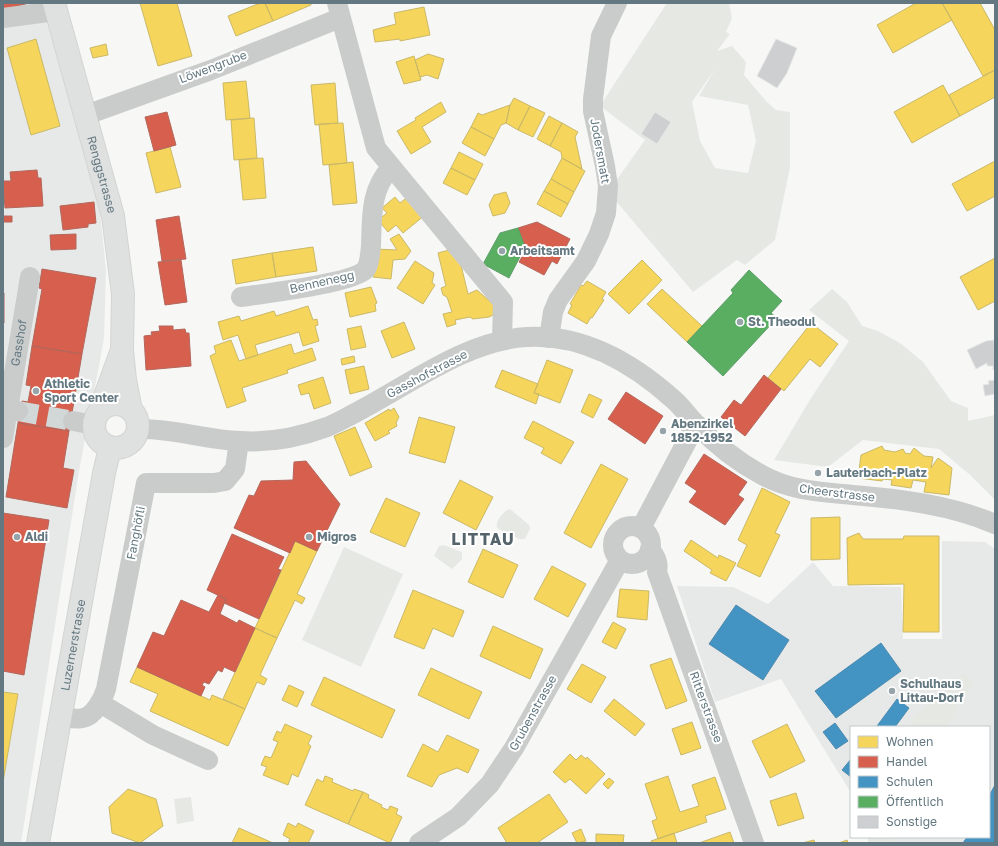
<svg xmlns="http://www.w3.org/2000/svg" width="998" height="846" font-family="'Golos Text',sans-serif">
  <style>
    .built { fill: #e7e9e8 }
    .green { fill: #e6e9e3; fill-rule: evenodd }
    .homes { fill: #f6d55c; stroke: #cab967 }
    .shops { fill: #d6604d; stroke: #b4675c }
    .schools { fill: #4393c3; stroke: #4d8baf }
    .public { fill: #5aae61; stroke: #5d9e6a }
    .building { fill: #cdcfd0; stroke: #e6e6e6 }
    .lines { fill: none; stroke-linecap: round; stroke-linejoin: round }
    .minor-tunnel { stroke: #d2d7d8; stroke-width: 20; stroke-dasharray: 20 10; stroke-linecap: butt }
    .major-casing { stroke: #d3d4d4; stroke-width: 24 }
    .minor { stroke: #cacccc; stroke-width: 20 }
    .major { stroke: #dfe0e0; stroke-width: 22 }
    .poi-dot { fill: #97a4a9; stroke: #fff; stroke-width: 1.5 }
    .labels { text-anchor: middle; stroke-width: 4; stroke-linejoin: round; paint-order: stroke }
    .street-label { font-size: 12px; fill: #637880; stroke: #fff }
    .poi-label { font-size: 12px; font-weight: bold; fill: #637880; stroke: #fff; text-anchor: start }
    .district-label { font-size: 16px; font-weight: bold; letter-spacing: 1px; fill: #55646b; stroke: #fff }
  </style>
  <rect width="100%" height="100%" fill="#f7f7f6"/>
  <path class="built" d="M3 3H41L98 192 106 271 104 339 79 471 21 843H3Z
    M942 541 985 542 995 549V843H871L867 837H989V727H851V793L781 679 715 702 677 586 733 587 768 604 813 562 833 586 901 587 903 639H942Z"/>
  <path class="green" d="M667 3H729L732 18 726 32 730 34 717 51 732 46 746 62 744 75 766 101 776 110 790 112V167L775 240 745 265 737 260 693 292 615 200 613 185 645 140 600 106ZM715 69 699 96 748 105 756 141 748 173 715 168 700 141 692 102Z
    M832 289 847 302 862 326 878 331 900 343 923 362 951 401 968 408V421L995 415V500L969 474 939 449 863 440 828 467 774 460 811 398 849 341 809 310Z
    M510 509 529 525 530 529 525 539H519L497 528C495 521 504 510 510 509Z
    M444 545 462 552V559L452 569 434 556 439 546Z
    M344 547 403 574 361 667 302 640Z
    M964 672 974 682 947 727H907L916 715Z
    M191 797 194 821 177 824 174 799Z
    M867 837H893L894 843H869Z"/>
  <path class="homes" d="M140 3H177L192 56 158 66Z
    M260 3H265L273 21 236 36 228 16Z
    M265 3H311V5L273 21Z
    M916 3H942L952 20 893 53 877 25Z
    M942 3H980L995 30V70L983 76Z
    M424 7 430 35 400 41V39L375 42 373 30 396 24 394 13Z
    M36 39 60 126 31 135 7 48Z
    M106 44 108 55 93 58 90 48Z
    M428 54 444 59 438 79 427 75 420 77 415 60Z
    M414 56 421 80 404 84 396 62Z
    M995 70V97L960 116 949 95Z
    M246 81 250 118 226 120 223 83Z
    M335 83 338 123 315 125 311 85Z
    M943 85 960 116 912 143 894 112Z
    M514 98 530 106 518 130 506 123 510 105Z
    M441 102 446 112 422 127 431 142 411 154 397 131 416 120 415 118Z
    M510 105 506 123 501 125 494 139 471 127 478 113 482 115Z
    M530 106 545 113 533 137 518 130Z
    M549 116 562 123 550 146 537 139Z
    M254 118 257 158 234 160 231 120Z
    M343 123 347 163 323 165 319 124Z
    M562 123 578 132 575 137 582 169 562 158 561 152 550 146Z
    M471 127 494 139 485 156 462 143Z
    M170 147 181 187 156 193 146 153Z
    M459 152 483 164 475 180 451 168Z
    M263 158 266 198 243 200 239 160Z
    M562 158 585 171 574 192 551 179Z
    M995 161V196L967 211 952 184Z
    M353 162 357 203 333 205 329 165Z
    M451 168 475 180 467 195 443 183Z
    M551 179 574 192 568 204 544 191Z
    M544 191 568 204 561 217 537 204Z
    M506 192 510 203 505 213 493 216 489 205 494 195Z
    M409 196 425 215 403 233 396 225 388 232 378 220 387 213 382 208 395 197 400 203Z
    M399 234 411 251 405 259 393 260 391 279 373 277 376 249 397 250 390 239Z
    M313 247 317 271 276 277 272 253Z
    M449 250 461 265 468 294 477 290 493 304 495 312 493 315 489 317 473 319 470 317 455 320 456 324 447 327 443 314 452 312 447 297 443 295 441 288 446 286 438 253Z
    M272 253 276 277 236 284 232 260Z
    M995 258V301L978 310 960 277Z
    M642 260 662 280 629 314 608 294Z
    M415 261 434 273 432 283 435 285 423 304 397 288Z
    M587 281 606 292 602 299 604 300 592 318 591 317 587 324 568 313 572 305 570 304 581 285 583 286Z
    M371 287 377 303 375 304 376 311 350 317 345 293Z
    M662 289 702 326 687 342 647 304Z
    M308 306 313 320 317 319 318 325 315 326 319 341 303 346 299 332 255 345 258 355 246 359 238 335 223 340 218 322 239 316 241 321 274 311 276 316Z
    M404 322 415 349 392 358 381 331Z
    M811 323 838 344 820 367 810 359 784 391 768 378Z
    M361 326 366 347 351 350 347 329Z
    M231 340 239 361 291 344 294 354 312 348 316 360 287 370 288 373 242 388 246 401 227 408 210 356 216 353 214 346Z
    M354 356 355 362 342 365 341 359Z
    M547 360 573 370 560 403 534 393Z
    M364 366 369 389 350 394 345 370Z
    M502 370 538 384 534 393 539 394 536 404 495 387Z
    M323 377 331 403 314 409 309 393 301 395 298 385Z
    M589 394 602 400 593 418 581 412Z
    M394 408 399 417 396 423 397 426 388 431 390 433 375 441 365 423 389 409 390 411Z
    M419 417 455 427 445 463 409 453Z
    M533 421 574 442 561 464 541 453 544 448 524 438Z
    M355 427 372 467 350 476 334 436Z
    M882 446 884 450 895 452 903 449 905 453 910 454 914 448 924 456 933 457 931 468 938 458 952 468 949 495 924 492 926 482 913 480 911 488 891 485 892 480 883 479 882 481 858 478 861 455Z
    M601 464 628 479 591 548 564 533Z
    M460 480 493 497 476 530 443 513Z
    M762 488 790 502 775 533 780 535 760 577 737 566 747 545 738 540Z
    M386 498 420 513 405 547 370 532Z
    M840 517V559L811 560V518Z
    M859 533 863 539H903L904 536H939V632H903L904 584 848 585 847 538Z
    M691 540 718 558 719 555 736 563 726 581 710 573 712 570 684 551Z
    M295 541 317 551 297 594 305 598 302 604 295 600 277 638 255 628Z
    M483 549 518 565 503 598 468 582Z
    M552 566 586 584 568 617 534 599Z
    M620 589 649 591 647 620 617 617Z
    M413 590 464 611 453 637 433 628 424 649 394 637Z
    M613 622 626 629 616 649 602 642Z
    M493 626 543 649 530 679 480 656Z
    M255 628 277 638 260 675 267 679 264 685 257 682 245 709 223 699Z
    M671 658 687 701 666 709 650 665Z
    M582 664 606 677 591 703 567 689Z
    M137 667 210 700 212 695 245 709 228 746 150 711 158 694 130 682Z
    M431 668 482 692 469 719 418 695Z
    M324 677 395 710 382 738 311 705Z
    M289 685 304 692 297 707 282 700Z
    M3 692 18 694 3 782Z
    M614 699 645 724 635 736 604 711Z
    M692 722 701 748 681 755 672 729Z
    M285 724 312 736 308 744 311 746 298 777 292 774 288 785 263 775 267 767 261 765 265 756 271 758 278 742 273 740 277 731 281 733Z
    M787 724 805 761 770 778 752 741Z
    M447 735 479 750 468 773 457 768 439 775 432 787 407 776 423 744 438 752Z
    M570 754 576 760 581 755 586 759 587 757 605 774 586 794 570 779 565 783 553 772Z
    M325 776 333 779 332 782 353 791 354 789 363 792 348 824 305 805 317 779 323 782Z
    M668 776 680 812 699 806 692 785 715 777 726 809 705 816 707 822 658 839 652 821 657 819 645 784Z
    M609 778 614 782 608 789 603 784Z
    M128 789 156 799 163 826 140 843 112 833 109 807Z
    M363 792 369 795 368 798 382 805 381 807 388 810 390 806 398 809 396 814 402 817 390 843 348 824Z
    M796 793 804 818 778 826 770 801Z
    M549 794 568 822 537 843H507L498 828Z
    M288 823 296 827 298 823 314 831 308 843H288L290 839 283 835Z
    M239 828 273 843H232Z
    M581 829 586 841 577 843 572 833Z
    M730 832 734 843H699Z
    M674 833 677 843H652L651 841Z
    M596 834 624 835 623 843H596Z
    M814 840 815 843H802Z
    M847 840 848 843H839Z"/>
  <path class="shops" d="M3 3H29L3 10Z
    M167 112 176 145 154 151 145 117Z
    M37 170 38 178H41L43 206 5 208 3 181H11L10 172Z
    M94 202 96 223 88 224V227L63 230 60 206Z
    M3 216H12V222H3Z
    M179 216 186 259 162 261 156 220Z
    M537 222 570 239 557 264 552 261 544 275 519 262 527 248 525 247 518 228Z
    M76 234V249L51 250 50 235Z
    M181 260 187 302 165 305 158 262Z
    M42 269 96 278 82 354 32 346 42 289 39 288Z
    M4 293V323H3V294Z
    M159 326H173V330L185 329 186 333H189L191 366 146 370 144 336 152 335 151 332 160 331Z
    M32 346 82 354 69 431 18 423 22 401 28 402 31 386 26 385Z
    M764 375 781 389 745 436 721 417 734 400 741 405Z
    M626 392 663 416 645 444 608 419Z
    M18 423 69 431 63 468 74 470 67 508 6 497Z
    M704 454 747 482 738 495 744 499 725 525 689 502 697 491 685 483Z
    M306 461 340 504 317 551 295 541 290 553 234 528 249 495 254 496 261 481 293 480 294 462Z
    M3 513 49 520 24 675 3 671Z
    M232 534 284 557 278 569 281 570 259 619 224 603 226 599 207 590Z
    M218 595 226 599 220 614 237 623 239 620 255 628 235 672 224 667 222 672 218 670 209 684 204 682 202 685 205 687 201 696 137 667 153 632 164 636 181 600 209 612Z"/>
  <path class="schools" d="M736 605 789 640 763 680 709 644Z
    M881 643 901 671 836 718 815 691Z
    M897 699 909 708 895 727H878L877 726Z
    M835 723 848 741 836 749 823 732Z
    M851 759V777L842 770Z
    M995 785V843H963L967 837H989V796Z"/>
  <path class="public" d="M518 228 525 247 509 278 483 264 500 233Z
    M749 270 782 301 771 313 777 318 723 376 687 342 733 293 731 290Z"/>
  <path class="building" d="M776 39 797 48 787 73 777 88 757 76Z
    M655 112 671 122 657 144 641 134Z
    M994 340 995 369 993 370V366H987V363L976 369 967 350 986 341Z
    M995 380V394L985 396 983 385 989 384 988 381Z"/>
  <g class="lines">
    <path class="minor-tunnel" d="M18 411 73 421"/>
    <defs>
      <g id="major">
        <path id="s2" d="M54 3 113 216 123 294 122 350 125 380 131 410"/>
        <circle cx="116" cy="426" r="22"/>
        <path d="M100 410 120 355"/>
        <path id="s3" d="M38 843 104 473 110 448"/>
      </g>
    </defs>
    <use href="#major" class="major-casing"/>
    <g class="minor">
      <path d="M337 3 376 148 503 302 502 340"/>
      <path d="M3 18 56 11"/>
      <path d="M86 115 211 70 340 18"/>
      <path d="M241 297C262 294 355 283 366 269 370 263 370 253 371 246 372 218 370 189 391 168"/>
      <path d="M549 338 553 312 558 300 586 261 599 234 606 213 608 186 605 166 593 111V99L601 36 617 3"/>
      <path id="s1" d="M8 409 30 277"/>
      <path d="M73 421 94 425"/>
      <path d="M138 429C173 428 206 440 240 441 269 443 300 437 327 427 337 423 347 417 357 412 409 385 467 340 527 337 583 334 633 363 674 400 682 407 688 416 696 424 715 444 738 462 762 475 791 491 822 492 853 495 901 499 951 505 995 524"/>
      <path d="M3 438 8 409 18 411"/>
      <circle cx="632" cy="545" r="19"/>
      <path d="M641 528 696 424"/>
      <path d="M650 549C656 557 659 563 657 572L754 843"/>
      <path d="M100 703 153 735 208 760"/>
      <path d="M61 716C67 717 76 720 83 718 94 716 103 699 106 689L146 483H214L225 481 235 469 239 441"/>
      <path d="M419 843 458 817 490 784 514 748 620 560"/>
    </g>
    <use href="#major" class="major"/>
  </g>
  <g class="poi-dot">
    <circle cx="502" cy="251" r="4"/>
    <circle cx="740" cy="322" r="4"/>
    <circle cx="36" cy="391" r="4"/>
    <circle cx="663" cy="431" r="4"/>
    <circle cx="818" cy="473" r="4"/>
    <circle cx="17" cy="537" r="4"/>
    <circle cx="309" cy="537" r="4"/>
    <circle cx="892" cy="691" r="4"/>
  </g>
  <g class="labels">
    <g class="street-label">
      <text transform="translate(213 67) rotate(-21)" y="4">Löwengrube</text>
      <text transform="translate(600 151) rotate(80)" y="4">Jodersmatt</text>
      <text dy="4" stroke="none"><textPath href="#s2" startOffset="178">Renggstrasse</textPath></text>
      <text transform="translate(322 282) rotate(-13)" y="4">Bennenegg</text>
      <text dy="4" stroke="none"><textPath href="#s1" startOffset="67">Gasshof</textPath></text>
      <text transform="translate(427 374) rotate(-28)" y="4">Gasshofstrasse</text>
      <text transform="translate(837 493) rotate(7)" y="4">Cheerstrasse</text>
      <text transform="translate(136 533) rotate(-79)" y="4">Fanghöfli</text>
      <text dy="4" stroke="none"><textPath href="#s3" startOffset="201">Luzernerstrasse</textPath></text>
      <text transform="translate(706 707) rotate(70)" y="4">Ritterstrasse</text>
      <text transform="translate(533 713) rotate(-61)" y="4">Grubenstrasse</text>
    </g>
    <g class="poi-label">
      <text x="510" y="255">Arbeitsamt</text>
      <text x="748" y="326">St. Theodul</text>
      <text x="44" y="388">Athletic<tspan x="44" dy="14">Sport Center</tspan></text>
      <text x="671" y="428">Abenzirkel<tspan x="671" dy="14">1852-1952</tspan></text>
      <text x="826" y="477">Lauterbach-Platz</text>
      <text x="25" y="541">Aldi</text>
      <text x="317" y="541">Migros</text>
      <text x="900" y="688">Schulhaus<tspan x="900" dy="14">Littau-Dorf</tspan></text>
    </g>
    <g class="district-label">
      <text x="483" y="545">LITTAU</text>
    </g>
  </g>
  <rect width="998" height="846" fill="none" stroke="#637880" stroke-width="8"/>
  <rect x="850" y="726" width="140" height="112" fill="#ffffff" stroke="#c1c9cc"/>
  <rect x="858" y="736" width="20" height="12" fill="#f6d55c" stroke="#c1c9cc"/>
  <text x="886" y="746" font-size="12" fill="#637880">Wohnen</text>
  <rect x="858" y="756" width="20" height="12" fill="#d6604d" stroke="#c1c9cc"/>
  <text x="886" y="766" font-size="12" fill="#637880">Handel</text>
  <rect x="858" y="776" width="20" height="12" fill="#4393c3" stroke="#c1c9cc"/>
  <text x="886" y="786" font-size="12" fill="#637880">Schulen</text>
  <rect x="858" y="796" width="20" height="12" fill="#5aae61" stroke="#c1c9cc"/>
  <text x="886" y="806" font-size="12" fill="#637880">Öffentlich</text>
  <rect x="858" y="816" width="20" height="12" fill="#cdcfd0" stroke="#c1c9cc"/>
  <text x="886" y="826" font-size="12" fill="#637880">Sonstige</text>
</svg>
